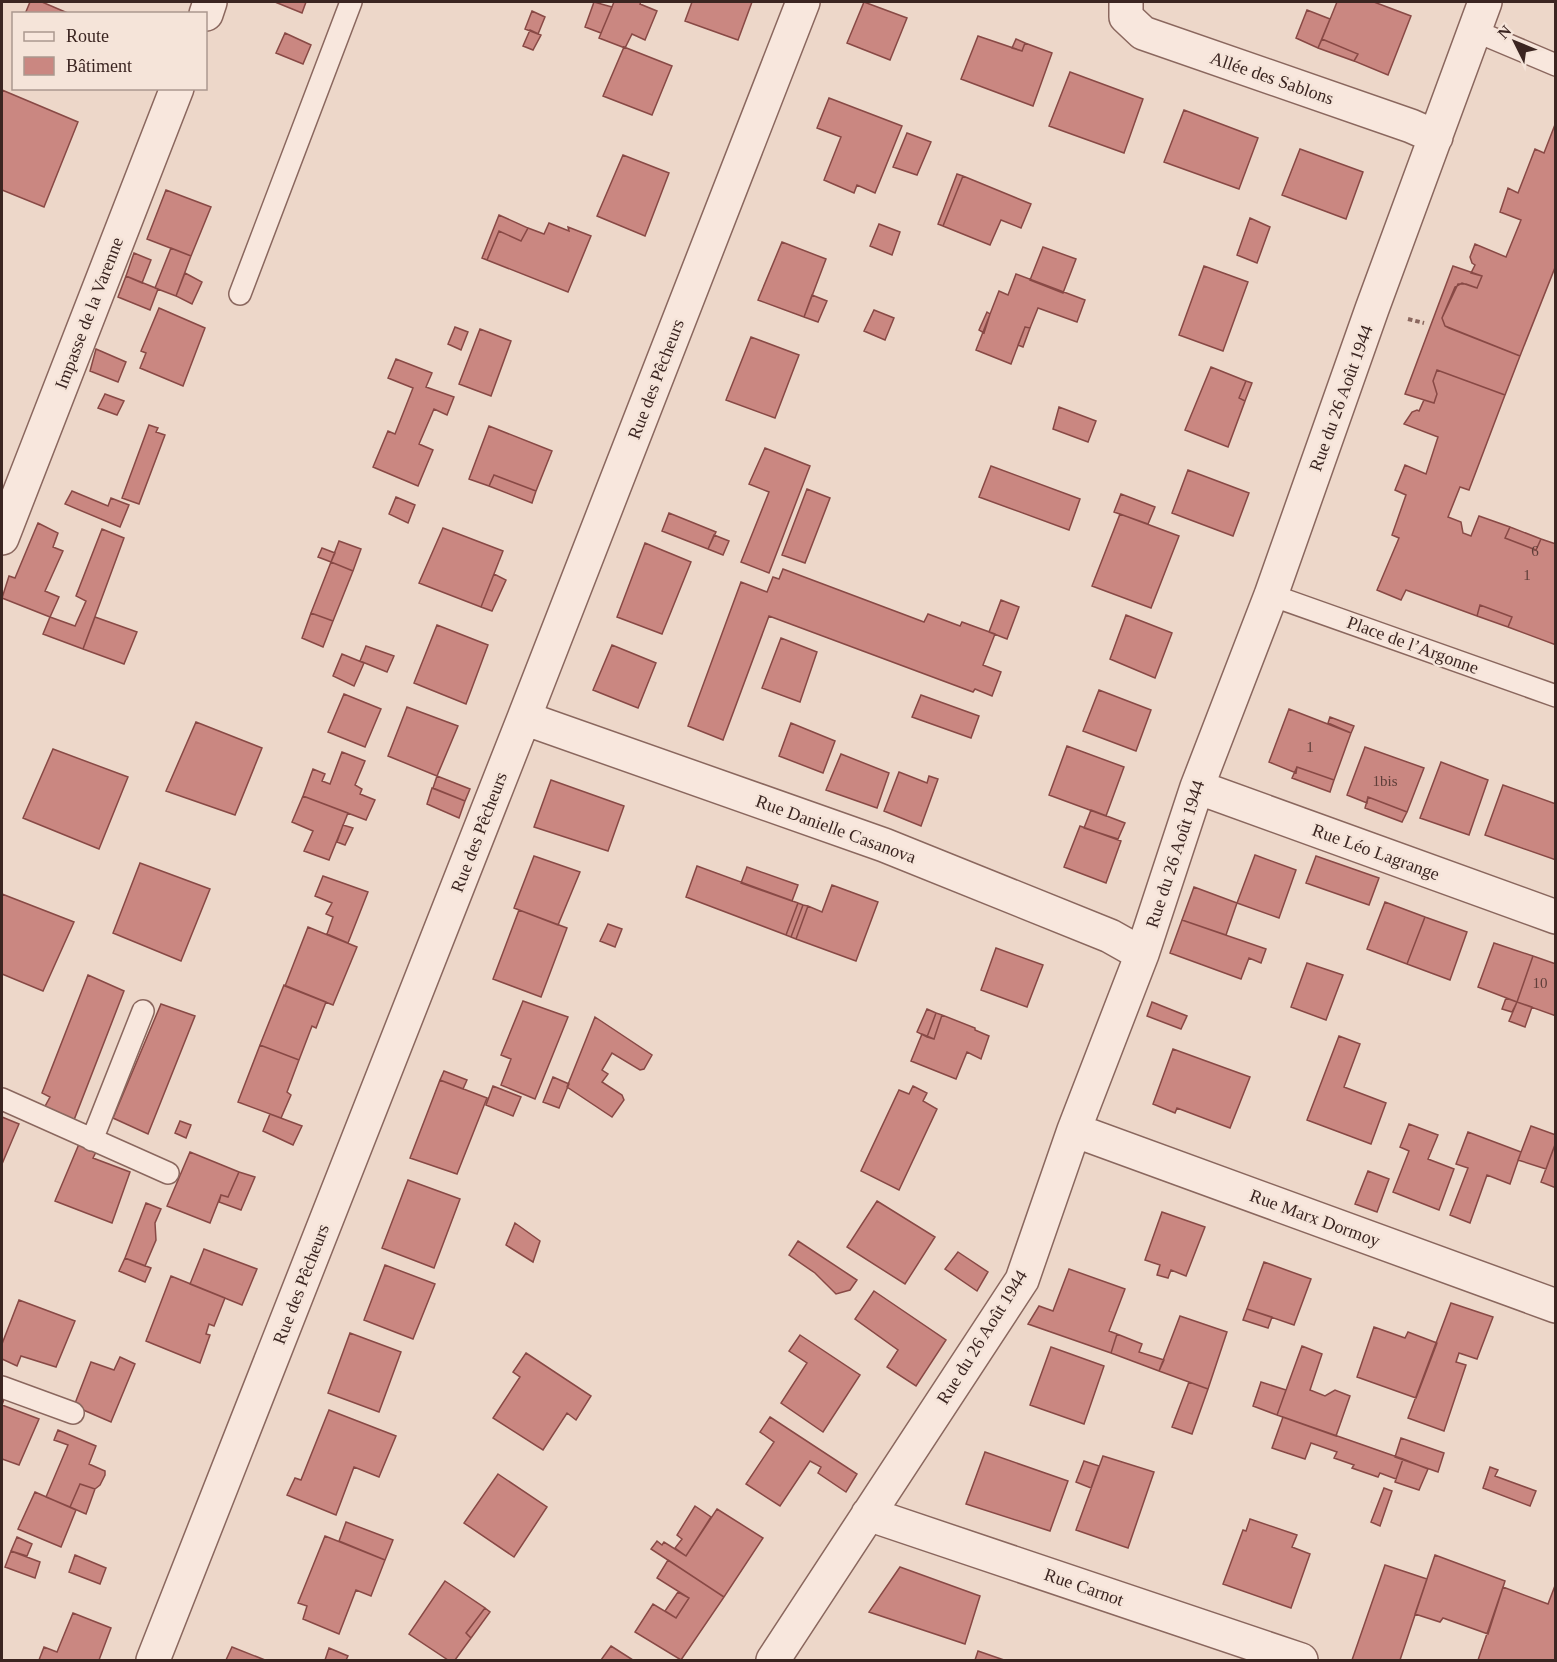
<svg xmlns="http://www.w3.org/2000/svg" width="1557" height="1662" font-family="Georgia,serif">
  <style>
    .building { fill: #ca8781; stroke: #884945; stroke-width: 1.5 }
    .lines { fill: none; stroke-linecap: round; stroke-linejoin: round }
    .service-casing { stroke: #8a675e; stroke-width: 24 }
    .minor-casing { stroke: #8a675e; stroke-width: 36 }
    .path { stroke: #8a675e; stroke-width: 4; stroke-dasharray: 4.5 3; stroke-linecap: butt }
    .service { stroke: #f8e7dd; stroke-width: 21 }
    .minor { stroke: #f8e7dd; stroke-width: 33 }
    .labels { text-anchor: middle; stroke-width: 5; stroke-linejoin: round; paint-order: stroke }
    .number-label { font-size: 15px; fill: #5f3e39 }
    .street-label { font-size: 18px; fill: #3b2521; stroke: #f5e4d9 }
  </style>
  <rect width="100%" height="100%" fill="#edd7c9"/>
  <path class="building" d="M30 2H42L70 14H25Z
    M275 2H306L302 13Z
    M594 2 612 7 601 33 585 27Z
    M614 2H641L640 4 657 11 645 40 632 34 625 48 599 38Z
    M692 2H752L738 40 685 21Z
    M864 2 907 18 890 60 847 43Z
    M1337 2H1374L1411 16 1388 75 1354 61 1358 54 1322 39Z
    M1307 10 1330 19 1318 48 1296 38Z
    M532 11 545 17 538 34 525 29Z
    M530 30 541 35 533 50 523 46Z
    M285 33 311 45 303 64 276 53Z
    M978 36 1022 51 1025 43 1052 53 1033 106 961 79Z
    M1016 39 1025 43 1022 51 1012 48Z
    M1322 39 1358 54 1354 61 1318 48Z
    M624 47 672 66 652 115 603 96Z
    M1070 72 1143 99 1124 153 1049 126Z
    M2 90 78 122 44 207 2 190Z
    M829 98 902 126 875 193 857 185 854 193 824 180 841 137 817 128Z
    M1184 110 1258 138 1239 189 1164 162Z
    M1556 122V265L1520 356 1449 328 1445 326 1442 318 1458 284H1466L1477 288 1482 276 1471 273 1475 265 1472 263 1470 257 1475 244 1506 257 1521 220 1500 212 1508 188 1518 193 1535 149 1544 153Z
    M907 133 931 142 917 175 893 167Z
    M1300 149 1363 172 1346 219 1282 195Z
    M623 155 669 173 645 236 597 216Z
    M957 174 963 176 943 226 938 224Z
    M963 176 1031 204 1021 228 1001 220 990 245 943 226Z
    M166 190 211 207 191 256 147 239Z
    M499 215 528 228 521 241 499 231 487 260 482 258Z
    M1250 218 1270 227 1257 263 1237 255Z
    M549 223 569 231 568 227 591 236 568 292 487 260 499 231 521 241 528 228 544 234Z
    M879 224 900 232 892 255 870 246Z
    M782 242 826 259 804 317 758 300Z
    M1043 247 1076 259 1063 293 1030 280Z
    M171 248 191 256 176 296 155 288Z
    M134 253 151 260 142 283 126 276Z
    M1204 266 1248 282 1223 351 1179 335Z
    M1453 266 1482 276 1477 288 1462 283 1455 287 1442 318 1445 326 1520 356 1505 395 1437 370 1433 381 1437 394 1434 403 1405 394Z
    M185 273 202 282 192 304 176 296Z
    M1016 274 1085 300 1077 322 1038 308 1030 328 1025 327 1011 364 976 350 999 291 1008 295Z
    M126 276 158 289 150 310 118 297Z
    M812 295 827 301 818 322 804 317Z
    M159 308 205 328 183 386 140 368 146 353 141 351Z
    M874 310 894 318 885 340 864 331Z
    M987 312 990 314 984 333 979 330Z
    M455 327 468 332 461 350 448 344Z
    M1025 327 1030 328 1023 347 1018 345Z
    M480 329 511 341 491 396 459 384Z
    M751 337 799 355 775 418 726 400Z
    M96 349 126 362 118 382 90 371Z
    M396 359 432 373 426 387 454 397 447 415 434 409 419 444 433 450 418 486 373 467 388 431 395 434 413 388 388 378Z
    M1211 367 1246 381 1239 398 1245 401 1228 447 1185 430Z
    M1437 370 1505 395 1469 490 1460 487 1448 517 1461 522 1463 533 1471 536 1479 516 1510 527 1505 538 1536 550 1541 539 1556 544V645L1508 627 1512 617 1480 605 1477 616 1406 590 1401 600 1377 590 1399 538 1392 535 1406 495 1395 490 1405 465 1426 474 1438 437 1404 424 1412 412 1417 410 1419 411 1424 400 1434 403 1437 394 1433 381Z
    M1246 381 1252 383 1245 401 1239 398Z
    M105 394 124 401 117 415 98 408Z
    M1059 407 1096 421 1088 442 1053 429Z
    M149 425 158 428 156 432 165 435 139 504 122 498Z
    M489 426 552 451 536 491 494 475 489 486 469 479Z
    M765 448 810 466 769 573 741 562 769 492 749 484Z
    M991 466 1080 499 1069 530 979 497Z
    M1188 470 1249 493 1233 536 1172 513Z
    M494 475 536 491 532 503 489 486Z
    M807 489 830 498 805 563 782 555Z
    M72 491 108 506 111 498 129 505 120 527 65 504Z
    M1121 494 1155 507 1148 524 1114 512Z
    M396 497 415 505 408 523 389 514Z
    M669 513 716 532 708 549 662 531Z
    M1120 514 1179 536 1151 608 1092 586Z
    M38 523 58 533 53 547 63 551 45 591 59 597 50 617 2 598 9 576 15 578Z
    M1510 527 1541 539 1536 550 1505 538Z
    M443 528 503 551 481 607 419 583Z
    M102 529 124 538 83 649 43 634 50 617 75 626 86 601 76 596Z
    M714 535 729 541 723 555 708 549Z
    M339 541 361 549 353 571 331 562Z
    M645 543 691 562 662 634 617 617Z
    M322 548 335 553 331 562 318 557Z
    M331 562 353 571 333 621 311 613Z
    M783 569 924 622 928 614 960 626 962 622 995 634 983 665 1001 672 992 696 975 689 973 692 769 616 723 740 688 726 741 582 767 592 773 577 779 579Z
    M494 574 506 580 492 611 481 607Z
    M1001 600 1019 607 1007 639 989 632Z
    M1480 605 1512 617 1508 627 1477 616Z
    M311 613 333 621 323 647 302 638Z
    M1126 615 1172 633 1155 678 1110 659Z
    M95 617 137 632 124 664 83 649Z
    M437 625 488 645 466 704 414 683Z
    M781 638 817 652 800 702 762 688Z
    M612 645 656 663 638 708 593 690Z
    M366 646 394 656 387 672 360 661Z
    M342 654 364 663 354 686 333 676Z
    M1099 690 1151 710 1136 751 1083 731Z
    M344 694 381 709 365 747 328 732Z
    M921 695 979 716 971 738 912 717Z
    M407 707 458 726 437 776 388 756Z
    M1289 709 1351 733 1334 780 1297 767 1296 773 1269 762Z
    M1330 717 1354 726 1351 733 1328 723Z
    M196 722 262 748 235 815 166 791Z
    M791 723 835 741 823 773 779 756Z
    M1067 746 1124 767 1106 816 1049 795Z
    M1365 747 1424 768 1407 812 1368 797 1367 803 1347 795Z
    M53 749 128 777 99 849 23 818Z
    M342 752 365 761 355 785 362 789 360 794 375 800 366 820 303 796 313 769 325 774 322 781 330 784Z
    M841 754 889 773 877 808 826 790Z
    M1441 762 1488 780 1469 835 1420 818Z
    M1297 767 1334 780 1330 792 1292 778Z
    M899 772 927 783 929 776 938 779 921 826 884 811Z
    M437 776 470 789 465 801 433 788Z
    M551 780 624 806 608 851 534 827Z
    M1503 785 1556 804V860L1485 835Z
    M432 788 465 801 459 818 427 804Z
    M303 796 348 813 329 860 304 851 313 831 292 822Z
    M1368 797 1407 812 1402 822 1365 808Z
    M1091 810 1125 823 1118 839 1084 828Z
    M343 825 353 828 345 845 337 842Z
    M1080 826 1121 841 1106 883 1064 867Z
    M1255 855 1296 870 1279 918 1237 903Z
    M534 856 580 872 558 925 514 908Z
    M1316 856 1379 878 1369 905 1306 883Z
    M140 863 210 889 181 961 113 933Z
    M697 866 798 903 786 935 686 897Z
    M747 867 798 885 792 901 741 883Z
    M323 876 368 892 348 943 327 934 333 917 326 914 332 903 315 896Z
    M832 885 878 902 856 961 796 939 808 906 822 912Z
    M1194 887 1237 903 1226 935 1182 920Z
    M2 894 74 922 43 991 2 974Z
    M1385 902 1425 917 1407 964 1367 949Z
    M798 903 803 905 791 937 786 935Z
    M803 905 808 906 796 939 791 937Z
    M519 910 567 928 541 997 493 979Z
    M1425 917 1467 932 1450 980 1407 964Z
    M1182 920 1266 949 1261 963 1249 958 1241 979 1170 953Z
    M608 924 622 929 615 947 600 941Z
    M308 927 357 947 333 1005 285 986Z
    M1494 943 1533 956 1517 1002 1478 987Z
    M996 948 1043 965 1027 1007 981 990Z
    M1533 956 1556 964V1016L1517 1002Z
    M1307 963 1343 975 1326 1020 1291 1007Z
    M88 975 124 991 74 1120 43 1110 50 1097 42 1093Z
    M284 985 326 1002 316 1028 312 1026 299 1060 260 1045Z
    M1506 998 1517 1002 1512 1012 1502 1009Z
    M523 1001 568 1017 535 1099 501 1085 511 1059 501 1055Z
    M1152 1002 1187 1016 1181 1029 1147 1016Z
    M1517 1002 1532 1007 1525 1027 1509 1021Z
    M161 1004 195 1016 148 1134 113 1118Z
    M927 1009 936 1013 927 1037 917 1032Z
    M936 1013 942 1015 934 1039 927 1037Z
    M942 1015 975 1028V1030L989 1036 981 1059 967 1052 956 1079 911 1061 922 1034 934 1039Z
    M595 1017 652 1055 644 1069 640 1070 612 1053 602 1070 608 1074 602 1082 622 1095 624 1100 612 1117 567 1087Z
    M1339 1036 1360 1044 1344 1087 1386 1103 1371 1144 1307 1120Z
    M260 1045 299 1060 287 1092 291 1095 281 1118 238 1102Z
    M1173 1049 1250 1077 1230 1128 1177 1108 1175 1113 1153 1104Z
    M444 1071 467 1080 463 1089 440 1080Z
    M553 1077 569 1084 559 1108 543 1102Z
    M440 1080 487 1098 457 1174 410 1158Z
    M493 1086 521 1097 513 1116 486 1105Z
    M913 1086 927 1093 923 1101 937 1109 899 1190 861 1171 899 1090 909 1094Z
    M270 1114 302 1126 293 1145 263 1131Z
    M2 1117 19 1124 2 1164Z
    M180 1121 191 1125 186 1138 175 1133Z
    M1409 1124 1438 1135 1428 1159 1454 1169 1439 1210 1393 1192 1409 1151 1400 1147Z
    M1531 1126 1556 1135V1142L1546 1169 1518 1160Z
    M1468 1132 1521 1152 1510 1184 1487 1175 1470 1223 1450 1215 1468 1168 1456 1164Z
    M1556 1142V1188L1541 1182Z
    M79 1144 96 1152 93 1158 130 1172 112 1223 55 1201Z
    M190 1152 239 1172 228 1197 221 1195 210 1223 167 1206Z
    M1368 1171 1389 1179 1377 1212 1355 1204Z
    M239 1172 255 1177 241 1210 219 1202 221 1195 228 1197Z
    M408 1180 460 1199 434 1268 382 1248Z
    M877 1201 935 1237 905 1284 847 1247Z
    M146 1203 161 1209 155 1223 156 1240 145 1266 125 1258Z
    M1162 1212 1205 1227 1186 1276 1171 1270 1168 1278 1157 1275 1160 1265 1145 1260Z
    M515 1223 540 1241 533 1262 506 1245Z
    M798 1241 857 1280 850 1290 836 1294 815 1273 789 1255Z
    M204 1249 257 1269 242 1305 190 1284Z
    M958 1252 988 1272 977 1291 945 1269Z
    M125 1258 151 1268 145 1282 119 1271Z
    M1264 1262 1311 1279 1294 1325 1247 1309Z
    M385 1265 435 1284 413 1339 364 1320Z
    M1069 1269 1125 1289 1109 1331 1117 1334 1111 1353 1028 1324 1039 1306 1053 1311Z
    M171 1276 225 1298 214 1326 209 1324 206 1334 210 1335 200 1363 146 1341Z
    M874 1291 946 1340 916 1386 887 1367 898 1350 855 1319Z
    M19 1300 75 1321 56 1367 21 1356 17 1366 2 1359V1344Z
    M1451 1303 1493 1317 1477 1359 1459 1353 1456 1362 1466 1365 1444 1431 1408 1418Z
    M1247 1309 1272 1317 1268 1328 1243 1320Z
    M1180 1316 1227 1332 1208 1389 1159 1371Z
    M1374 1327 1405 1338 1408 1332 1437 1343 1416 1398 1357 1377Z
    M350 1333 401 1352 379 1412 328 1393Z
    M1117 1334 1142 1344 1139 1352 1164 1360 1159 1371 1111 1353Z
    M800 1335 860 1375 823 1432 781 1403 807 1363 789 1351Z
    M1302 1346 1322 1354 1310 1390 1325 1396 1335 1390 1350 1396 1336 1436 1277 1415Z
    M1051 1347 1104 1366 1084 1424 1030 1405Z
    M526 1353 591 1396 576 1420 567 1413 543 1450 493 1418 520 1377 513 1372Z
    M120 1357 135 1364 111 1422 74 1406 91 1362 114 1370Z
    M1189 1382 1208 1389 1192 1434 1172 1427Z
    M1261 1382 1286 1390 1277 1415 1253 1406Z
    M2 1398 4 1399 2 1405 39 1419 19 1465 2 1459Z
    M329 1410 396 1436 379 1477 354 1467 336 1515 287 1495 295 1478 301 1480Z
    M770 1417 857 1474 846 1492 818 1473 821 1467 810 1461 780 1506 746 1484 774 1442 760 1432Z
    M1283 1417 1403 1459 1396 1479 1380 1473 1378 1477 1352 1468 1354 1465 1334 1458 1337 1452 1311 1443 1305 1459 1272 1448Z
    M58 1430 96 1446 89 1464 105 1471V1475L100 1485 95 1489 80 1484 70 1507 46 1497 68 1445 54 1440Z
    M1401 1438 1444 1453 1438 1472 1395 1457Z
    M985 1452 1068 1481 1050 1531 966 1504Z
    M1103 1456 1154 1472 1128 1548 1076 1530Z
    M1403 1459 1428 1469 1419 1490 1395 1482Z
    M1084 1461 1099 1466 1091 1488 1076 1482Z
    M1490 1467 1498 1470 1495 1476 1536 1491 1530 1506 1483 1488Z
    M498 1474 547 1507 514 1557 464 1523Z
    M80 1484 95 1489 86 1514 70 1507Z
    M1384 1488 1392 1491 1380 1526 1371 1522Z
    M35 1492 76 1510 61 1547 18 1529Z
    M695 1506 711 1517 686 1556 675 1548 682 1539 677 1535Z
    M717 1509 763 1538 724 1597 651 1549 657 1541 662 1545 664 1542 686 1556Z
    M1250 1519 1297 1535 1292 1547 1310 1554 1291 1608 1223 1584 1243 1530 1246 1531Z
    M346 1522 393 1540 385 1560 339 1541Z
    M325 1536 385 1560 371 1596 356 1590 339 1634 303 1619 307 1606 298 1603Z
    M17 1537 32 1544 27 1556 11 1551Z
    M11 1551 40 1562 35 1578 5 1567Z
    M75 1555 106 1568 100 1584 69 1572Z
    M1435 1555 1505 1581 1488 1634 1443 1618 1440 1622 1415 1614Z
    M668 1560 724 1597 681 1660 635 1632 653 1604 676 1618 689 1598 657 1578Z
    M1385 1565 1427 1579 1400 1660H1352Z
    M900 1567 980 1596 965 1644 869 1612Z
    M445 1581 485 1608 466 1633 471 1638 455 1660H448L409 1634Z
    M1556 1583V1660H1478L1503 1587 1548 1604Z
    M678 1592 689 1598 676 1618 665 1611Z
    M485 1608 490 1612 471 1638 466 1633Z
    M73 1613 111 1628 99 1660H39L44 1647 57 1652Z
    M611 1646 633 1660H601Z
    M232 1647 265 1660H226Z
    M329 1648 348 1656 346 1660H325Z
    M978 1651 1004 1660H975Z"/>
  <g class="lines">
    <defs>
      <path id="service" d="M1473 30 1556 65
        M240 294 351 2
        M1271 595 1556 696
        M2 1099 168 1173
        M92 1140 143 1011
        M2 1387 73 1413"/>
      <path id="minor" d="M1126 2V17L1143 33 1411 126 1436 137
        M206 14 210 2
        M2 538 177 88
        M524 718 884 845 1110 936 1142 954
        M1197 787 1556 917
        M1074 1130 1556 1306
        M868 1514 1301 1660
        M153 1660 524 718 803 2
        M773 1660 1022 1280 1074 1130 1142 954 1197 787 1271 595 1372 309 1485 2"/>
    </defs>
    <use href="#service" class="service-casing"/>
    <use href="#minor" class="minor-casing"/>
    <path class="path" d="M1408 319 1424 323"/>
    <use href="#service" class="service"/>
    <use href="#minor" class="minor"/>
  </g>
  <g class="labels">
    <g class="number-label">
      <text x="1535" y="556">6</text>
      <text x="1527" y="580">1</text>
      <text x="1310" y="752">1</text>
      <text x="1385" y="786">1bis</text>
      <text x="1540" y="988">10</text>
    </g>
    <g class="street-label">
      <text transform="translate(1272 78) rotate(19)" y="6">Allée des Sablons</text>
      <text transform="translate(89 313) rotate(-69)" y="6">Impasse de la Varenne</text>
      <text transform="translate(656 379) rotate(-69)" y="6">Rue des Pêcheurs</text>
      <text transform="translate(1341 398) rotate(-70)" y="6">Rue du 26 Août 1944</text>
      <text transform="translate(1413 645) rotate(20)" y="6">Place de l’Argonne</text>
      <text transform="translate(836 829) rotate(20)" y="6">Rue Danielle Casanova</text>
      <text transform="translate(479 832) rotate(-69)" y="6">Rue des Pêcheurs</text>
      <text transform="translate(1376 852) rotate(20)" y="6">Rue Léo Lagrange</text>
      <text transform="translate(1175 854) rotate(-72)" y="6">Rue du 26 Août 1944</text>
      <text transform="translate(1315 1218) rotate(20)" y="6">Rue Marx Dormoy</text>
      <text transform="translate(301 1284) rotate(-69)" y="6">Rue des Pêcheurs</text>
      <text transform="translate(982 1337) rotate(-58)" y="6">Rue du 26 Août 1944</text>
      <text transform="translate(1084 1587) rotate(19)" y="6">Rue Carnot</text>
    </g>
  </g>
  <rect width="1557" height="1662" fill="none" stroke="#3b2521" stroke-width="6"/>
  <rect x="12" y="12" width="195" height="78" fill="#f5e4d9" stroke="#ab988f" stroke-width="1.5"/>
  <rect x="24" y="32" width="30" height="9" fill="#f8e7dd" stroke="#ab988f" stroke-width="1.5"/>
  <text x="66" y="42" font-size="18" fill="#3b2521">Route</text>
  <rect x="24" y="57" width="30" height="18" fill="#ca8781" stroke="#ab988f" stroke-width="1.5"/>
  <text x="66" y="72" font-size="18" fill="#3b2521">Bâtiment</text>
  <g transform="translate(1515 42) rotate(313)" stroke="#f5e4d9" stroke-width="4.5" paint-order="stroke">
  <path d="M0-4.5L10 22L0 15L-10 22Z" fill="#3b2521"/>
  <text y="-9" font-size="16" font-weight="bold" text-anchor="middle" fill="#3b2521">N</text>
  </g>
</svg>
